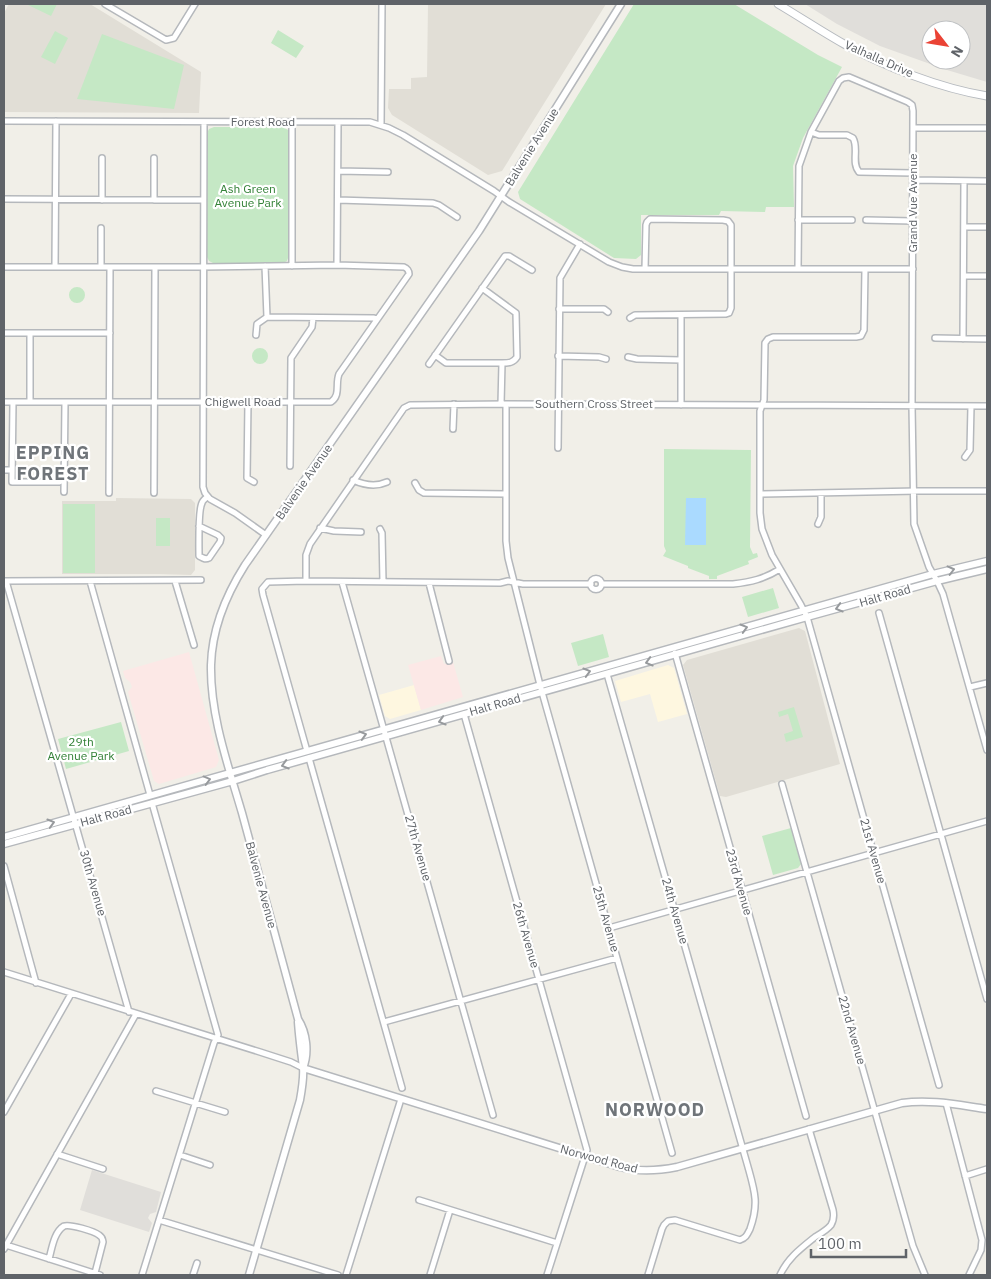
<svg xmlns="http://www.w3.org/2000/svg" width="991" height="1279" font-family="'IBM Plex Sans',sans-serif">
  <style>
    .commercial { fill: #fef7e0 }
    .industrial { fill: #e0deda; fill-rule: evenodd }
    .education { fill: #e1ded6 }
    .medical { fill: #fce8e6 }
    .green { fill: #c5e8c5 }
    .water { fill: #aadaff }
    .lines { fill: none; stroke-linecap: round; stroke-linejoin: round }
    .minor-casing { stroke: #b5b8bc; stroke-width: 8 }
    .tertiary-casing { stroke: #b5b8bc; stroke-width: 9 }
    .secondary-casing { stroke: #b6babf; stroke-width: 9 }
    .minor { stroke: #fff; stroke-width: 5 }
    .tertiary { stroke: #fff; stroke-width: 6 }
    .secondary { stroke: #fff; stroke-width: 7 }
    .oneway { stroke: #979a9d }
    .labels { text-anchor: middle; stroke-width: 4.5; stroke-linejoin: round; paint-order: stroke }
    .street-label { font-size: 12px; fill: #5f6368; stroke: #fff }
    .park-label { font-size: 12px; fill: #348238; stroke: #fff }
    .district-label { font-size: 18px; font-weight: bold; letter-spacing: 1px; fill: #70757a; stroke: #fff }
  </style>
  <rect width="100%" height="100%" fill="#f1efe8"/>
  <path class="commercial" d="M668 665 674 668 687 714 658 722 650 694 621 702 615 681Z
    M414 685 421 710 390 719 385 716 379 695Z"/>
  <path class="industrial" d="M805 4H987V82L947 70 880 46 837 24ZM931 30H961V60H931Z
    M92 1170 161 1192 156 1212 150 1214 148 1218 152 1223 149 1232 80 1210Z"/>
  <path class="education" d="M9 4H90L201 72 199 113 4 112V13Z
    M428 4H606L502 171 488 175 392 115 388 108 389 89H411V78L427 77Z
    M116 498 191 499 195 503V570L191 575 159 574H62V501H116Z
    M799 628 805 631 840 764 726 797 720 796 683 665 687 660Z"/>
  <path class="medical" d="M189 652 219 760 216 767 159 784 154 781 128 692 132 687 130 682 125 678 123 671Z
    M441 656 444 664 453 662 463 697 421 710 408 665Z"/>
  <path class="green" d="M26 4H57L51 16Z
    M634 4H734L818 55 842 67 803 138 793 166 794 207H766L765 212 721 211 719 215H641V255L636 259 614 258 520 199 518 192Z
    M278 30 304 46 296 58 271 43Z
    M55 31 68 38 55 64 41 57Z
    M102 34 184 65 174 109 77 99Z
    M214 127H283L288 130 289 255 287 261 283 263H213L209 261 207 257V133L209 129Z
    M69 295a8 8 0 1 1 16 0a8 8 0 1 1-16 0Z
    M252 356a8 8 0 1 1 16 0a8 8 0 1 1-16 0Z
    M664 449 751 450 750 547 753 554 757 553 758 557 748 561 749 564 717 576V579H709V576L688 568V566L663 556 666 551 664 546Z
    M63 504H95V573H63Z
    M156 518H170V546H156Z
    M773 588 779 608 748 617 742 597Z
    M603 634 609 657 578 666 571 643Z
    M794 707 803 737 786 742 784 734 793 731 788 714 779 717 778 712Z
    M121 722 129 751 66 769 58 739Z
    M791 828 801 864 798 868 773 875 762 836Z"/>
  <path class="water" d="M686 498H706V545H685Z"/>
  <g class="lines">
    <defs>
      <path id="minor" d="M105 4 166 40 174 38 195 4
        M4 121 370 122 389 128 403 135 494 191 509 202 609 262 622 267 633 269H913
        M204 122 203 487 205 493 210 499 235 513 266 535
        M381 125 382 4
        M913 128H987
        M811 132 819 135H847L853 138C859 148 851 163 859 172L913 173
        M154 158V200
        M338 171 388 172
        M913 180 987 181
        M4 199 203 200
        M102 200V158
        M338 200 433 203 439 205 457 217
        M798 220H852
        M866 220 913 221
        M964 227H987
        M101 228V267
        M337 265 338 122
        M265 266 267 317
        M292 266V122
        M4 267H203L337 265 404 267C407 268 409 271 409 274L339 374C335 384 341 395 331 402H4
        M55 267 56 121
        M798 269 799 166 811 132 839 81 843 78 849 77 908 102 912 105 913 111 912 406 914 524 929 567 937 581 943 594 987 750
        M865 269 864 330 861 336 856 337H773L768 339 765 343 764 400 760 411V513L762 529 772 555 801 605 807 617 939 1085
        M964 276H987
        M482 288 516 313 517 357C513 363 509 363 502 363
        M559 309H604L608 312
        M681 315V405
        M630 318 635 315 726 314 729 313 731 308V225L728 221 723 220 650 219 647 222 646 225 645 269
        M4 333H110
        M256 335 257 324 267 317 374 318 377 319
        M935 338 987 339
        M963 339 964 181
        M435 355 446 363H502L501 404
        M558 356 599 357 606 359
        M628 357 637 359 681 360
        M429 364 505 256H509L532 270
        M13 402 12 482H59L64 479
        M30 402V333
        M248 402 247 478 254 482
        M506 404V541L508 558 540 685 672 1153
        M453 429 454 404
        M558 448 560 278 580 244
        M965 457 970 450 971 406
        M290 466 291 358 312 327 313 318
        M4 470H12
        M353 480C364 485 376 487 387 482
        M415 483 419 490 424 493 506 494
        M64 492 65 402
        M109 493 110 267
        M154 493 155 267
        M760 494 918 491H987
        M818 524 821 517V493
        M199 526 218 535 221 538 220 542 209 558C205 560 203 558 199 556 199 546 198 510 202 503 202 501 206 498 207 497
        M320 528 334 531 361 532
        M380 529 382 533 383 582
        M590.5 584a5.5 5.5 0 1 1 11 0a5.5 5.5 0 1 1-11 0Z
        M4 581 201 580
        M6 581 129 1012
        M90 581 150 795
        M175 581 194 645
        M306 581V555L310 544 404 408 410 405 506 404 987 406
        M342 582 493 1115
        M429 583 449 661
        M602 584H733C751 582 764 579 780 569
        M879 613 987 999
        M675 653 806 1116
        M607 674 748 1167C755 1192 759 1204 750 1229 747 1235 746 1238 740 1240L675 1220 668 1221 664 1225 662 1229 648 1275
        M970 687 987 683
        M464 714 587 1150 547 1275
        M307 751 263 595 262 589 268 582 306 581 500 583 508 581 523 584H591
        M309 758 402 1088
        M782 784 913 1246 925 1275
        M4 866 36 983
        M609 928 987 821
        M4 972 260 1052 291 1062 303 1068
        M384 1022 617 958
        M156 1091 225 1112
        M946 1103 982 1240 981 1250 969 1275
        M4 1112 71 994
        M57 1154 103 1169
        M180 1155 210 1165
        M965 1176 987 1169
        M419 1200 557 1243
        M159 1220 338 1275
        M6 1245 100 1275
        M4 1249 136 1014
        M49 1259C52 1248 54 1232 64 1226 70 1224 94 1231 99 1235 103 1238 102 1238 103 1242L95 1273
        M142 1275 214 1043 218 1035 152 803
        M193 1275 197 1263
        M346 1275 401 1099
        M430 1275 450 1210
        M780 1275C788 1258 800 1249 815 1237 820 1234 827 1230 831 1225 834 1220 834 1215 833 1210L809 1129"/>
      <path id="tertiary" d="M4 837 933 574 987 561
        M4 844 233 781 267 770 807 617 937 581 987 569
        M303 1068C309 1053 307 1033 298 1019 279 950 261 882 242 813 228 765 210 715 211 665 212 629 226 595 245 565L479 231 621 4
        M303 1068 620 1167C639 1172 657 1171 677 1167L902 1103C931 1099 958 1105 987 1109
        M249 1275 300 1100C302 1089 304 1078 303 1067 301 1052 299 1037 298 1022"/>
      <path id="secondary" d="M778 4C800 17 821 31 844 44 886 67 939 88 987 96"/>
    </defs>
    <use href="#minor" class="minor-casing"/>
    <use href="#tertiary" class="tertiary-casing"/>
    <use href="#secondary" class="secondary-casing"/>
    <use href="#minor" class="minor"/>
    <use href="#tertiary" class="tertiary"/>
    <use href="#secondary" class="secondary"/>
  </g>
  <defs><path id="oneway-chevron" d="M-2-3.5L2.5 0L-2 3.5" fill="none" stroke-width="1.6" stroke-linecap="round" stroke-linejoin="round" transform="scale(1.25)"/></defs>
  <g class="oneway">
    <use href="#oneway-chevron" transform="translate(951 570) rotate(-14)"/>
    <use href="#oneway-chevron" transform="translate(839 608) rotate(164)"/>
    <use href="#oneway-chevron" transform="translate(744 628) rotate(-16)"/>
    <use href="#oneway-chevron" transform="translate(649 662) rotate(164)"/>
    <use href="#oneway-chevron" transform="translate(587 672) rotate(-16)"/>
    <use href="#oneway-chevron" transform="translate(442 721) rotate(164)"/>
    <use href="#oneway-chevron" transform="translate(363 735) rotate(-16)"/>
    <use href="#oneway-chevron" transform="translate(285 765) rotate(164)"/>
    <use href="#oneway-chevron" transform="translate(207 780) rotate(-15)"/>
    <use href="#oneway-chevron" transform="translate(51 823) rotate(-16)"/>
  </g>
  <g class="labels">
    <g class="street-label">
      <text transform="translate(879 59) rotate(24)" y="4">Valhalla Drive</text>
      <text x="263" y="126">Forest Road</text>
      <text transform="translate(532 147) rotate(-58)" y="4">Balvenie Avenue</text>
      <text transform="translate(913 203) rotate(-90)" y="4">Grand Vue Avenue</text>
      <text x="243" y="406">Chigwell Road</text>
      <text x="594" y="408">Southern Cross Street</text>
      <text transform="translate(304 482) rotate(-55)" y="4">Balvenie Avenue</text>
      <text transform="translate(885 596) rotate(-16)" y="4">Halt Road</text>
      <text transform="translate(495 705) rotate(-16)" y="4">Halt Road</text>
      <text transform="translate(106 816) rotate(-15)" y="4">Halt Road</text>
      <text transform="translate(418 848) rotate(74)" y="4">27th Avenue</text>
      <text transform="translate(873 851) rotate(74)" y="4">21st Avenue</text>
      <text transform="translate(739 882) rotate(74)" y="4">23rd Avenue</text>
      <text transform="translate(93 883) rotate(74)" y="4">30th Avenue</text>
      <text transform="translate(261 885) rotate(75)" y="4">Balvenie Avenue</text>
      <text transform="translate(675 911) rotate(74)" y="4">24th Avenue</text>
      <text transform="translate(606 919) rotate(74)" y="4">25th Avenue</text>
      <text transform="translate(526 935) rotate(74)" y="4">26th Avenue</text>
      <text transform="translate(852 1030) rotate(74)" y="4">22nd Avenue</text>
      <text transform="translate(599 1159) rotate(15)" y="4">Norwood Road</text>
    </g>
    <g class="park-label">
      <text x="248" y="193">Ash Green<tspan x="248" dy="14">Avenue Park</tspan></text>
      <text x="81" y="746">29th<tspan x="81" dy="14">Avenue Park</tspan></text>
    </g>
    <g class="district-label">
      <text x="53" y="459">EPPING<tspan x="53" dy="21">FOREST</tspan></text>
      <text x="655" y="1116">NORWOOD</text>
    </g>
  </g>
  <rect width="991" height="1279" fill="none" stroke="#5f6368" stroke-width="10"/>
  <g transform="translate(946 45) rotate(121)"><circle r="24" fill="#ffffff" stroke="#bfc1c3"/>
  <path d="M0-4L9 19L0 12L-9 19Z" fill="#ea4335"/>
  <text y="-8" font-size="14" font-weight="bold" text-anchor="middle" fill="#5f6368">N</text>
  </g>
  <path d="M811 1249v8h95v-8" fill="none" stroke="#5f6368" stroke-width="2.5"/>
  <text x="818" y="1249" font-size="15" fill="#5f6368" stroke="#ffffff" stroke-width="4" paint-order="stroke">100 m</text>
</svg>
